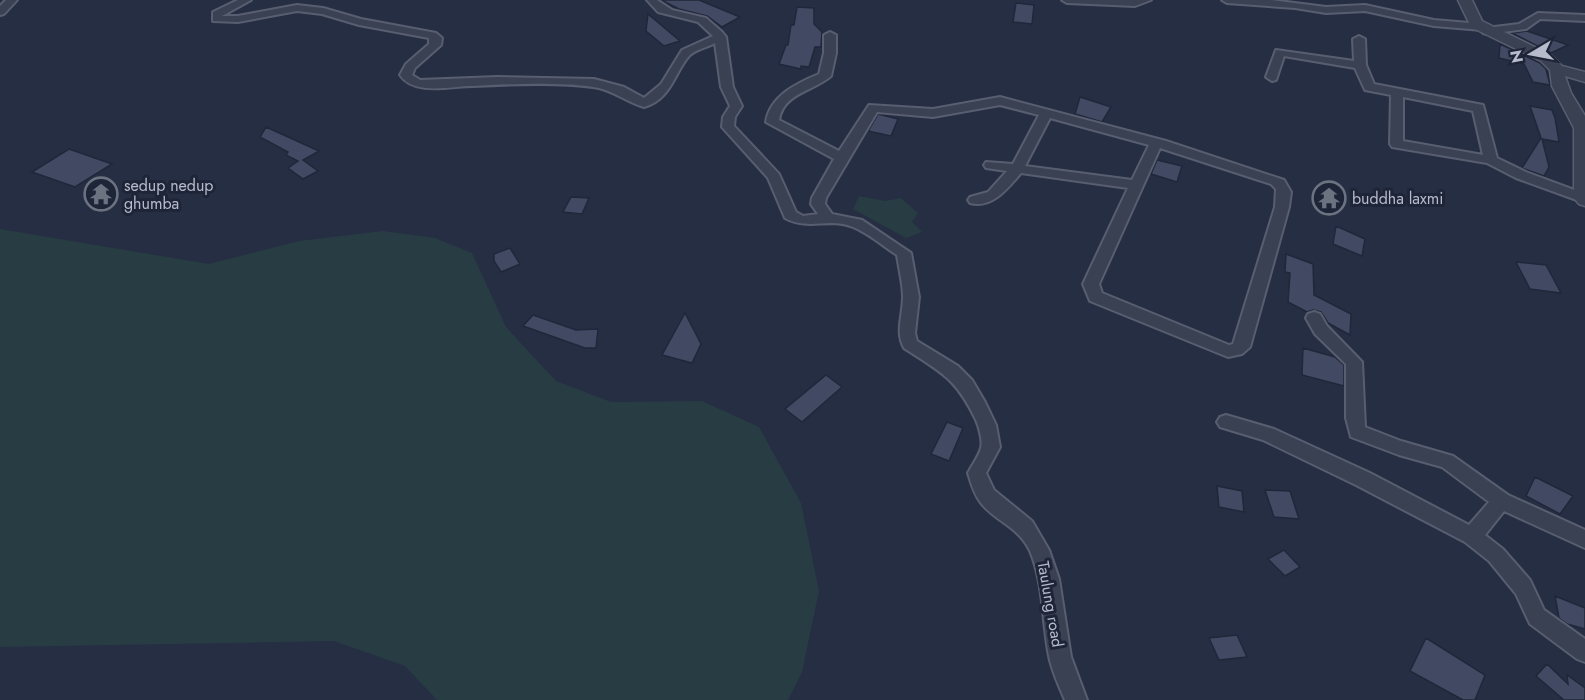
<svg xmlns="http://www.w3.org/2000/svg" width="1585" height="700" font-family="Jost,sans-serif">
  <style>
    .green { fill: #283c44 }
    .building { fill: #424a63; stroke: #21273a; stroke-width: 1.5 }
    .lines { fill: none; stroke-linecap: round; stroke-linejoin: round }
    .minor-casing { stroke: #585e70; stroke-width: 4 }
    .tertiary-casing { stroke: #585e70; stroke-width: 3 }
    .minor { fill: #3a4152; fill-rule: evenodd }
    .tertiary { fill: #3a4152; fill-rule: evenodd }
    .labels { text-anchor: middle; stroke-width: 6; stroke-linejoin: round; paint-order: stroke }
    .poi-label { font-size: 16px; fill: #b7bccc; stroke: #1f2538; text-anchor: start }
    .street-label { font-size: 16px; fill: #b7bccc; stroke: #1f2538 }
  </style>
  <rect width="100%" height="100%" fill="#262e43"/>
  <path class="green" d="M859 196 885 201 901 198 918 213 912 222 922 232 906 238 853 209Z
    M0 229 209 264 299 241 383 231 435 238 472 253 506 327 556 381 611 402 702 401 759 427 801 503 819 591 802 672 788 700H437L405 666 334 641 0 647Z"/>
  <path class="building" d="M661 0H699L740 17 722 27 707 16 679 9Z
    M1016 3 1034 5 1032 24 1013 22Z
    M797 7 814 8V24L822 32 821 47H815L809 67 801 66V69L779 64 786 45H788L791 25H794Z
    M648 14 680 41 664 46 646 31Z
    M1527 31 1568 45 1551 53 1512 33Z
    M1500 44 1540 63 1546 69 1550 85 1533 82 1524 64 1499 58Z
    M1080 97 1111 107 1102 122 1075 114Z
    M1530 106 1552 110 1555 118 1559 142 1542 139 1549 167 1544 176 1522 168 1541 138Z
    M878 114 898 119 891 136 868 131Z
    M266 127 319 151 303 160 318 171 303 179 288 168 298 161 286 155 288 152 260 137Z
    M69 149 112 164 75 187 32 172Z
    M1157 160 1182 166 1177 182 1151 174Z
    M571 197 589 198 582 214 563 212Z
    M1336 226 1365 239 1362 256 1333 244Z
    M510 248 520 264 501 272 494 261V254Z
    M1286 254 1313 264 1314 295 1351 314 1350 335 1328 323 1321 312 1313 310 1307 312 1288 302 1290 273 1285 272Z
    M1516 262 1546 265 1561 293 1530 289Z
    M685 313 701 344 692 363 662 355Z
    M533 315 576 330 598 329 596 348H585L523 326Z
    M1303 348 1335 357 1344 365V386L1302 375Z
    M826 375 842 387 802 422 785 409Z
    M947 422 963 428 949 461 931 454Z
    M1535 477 1573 496 1560 514 1526 496Z
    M1217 486 1242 491 1244 512 1219 507Z
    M1265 490 1290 491 1299 519 1274 517Z
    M1284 550 1300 567 1285 576 1268 559Z
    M1555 596 1585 608V629L1567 624 1559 618Z
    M1237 635 1247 657 1219 660 1209 638Z
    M1426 638 1485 675 1475 700H1463L1410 671Z
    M1547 664 1568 684 1567 675 1585 688V700H1564L1536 676Z"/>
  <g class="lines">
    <defs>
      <path id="minor" d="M6 0H17L4 14 0 15V6Z
        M238 0H251L222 16H238L297 5 323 8 361 19 436 33 442 38 441 45 415 68 412 75 420 80 497 77 594 79 624 87 644 98 661 84 682 50 713 36 698 22 658 12 647 0H657L672 10 706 18 722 32 726 37 733 87 742 106 735 117 734 126 779 174 796 212 803 216 818 214 811 204 812 198 834 159 766 122C770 96 797 83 819 74L824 53V35L830 32 836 35V53L831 76C814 91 783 93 779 120L839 151 869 105 933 109 1000 97 1166 141 1284 180 1291 192 1289 207 1250 347 1242 354 1228 357 1090 301 1083 284 1128 188 1021 173C1008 188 992 209 970 203L968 200 970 197 988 192 1007 171 986 168 984 165 986 162 1013 164 1039 115 1000 105 933 117 877 112 826 198 825 204 832 214 862 220 911 253 919 297 915 333 917 341 958 366 972 380 985 402 996 425 1000 447 986 473 994 490 1032 521 1049 550 1059 579 1071 657 1087 700H1065C1059 686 1052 671 1049 656 1042 622 1044 584 1030 551 1018 526 996 522 981 503 974 494 971 483 968 473 972 465 979 456 981 448 983 441 979 427 976 420 956 378 942 373 904 348 895 332 903 315 903 297 903 284 899 269 897 255 883 246 868 233 853 227 829 217 809 231 785 218L768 178 722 127 723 117 730 106 721 87 715 43C708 47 695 50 690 55 674 72 672 99 644 107 626 102 612 89 593 87 558 82 509 84 473 86 451 86 414 96 400 75L406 64 429 44V38L359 25 322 14 297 11 238 22 213 21V12ZM1050 118 1149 145 1132 180 1025 166ZM1160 148 1271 184 1276 189 1275 207 1233 344 1229 345 1102 293 1099 284Z
        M1062 0H1151L1135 6 1067 3Z
        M1222 0H1271L1326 7 1365 5 1434 20 1481 24 1485 25 1486 28 1519 24 1538 13 1585 15V21L1540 19 1526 29 1487 34 1483 33 1482 30 1434 26 1365 11 1326 13 1295 8 1227 3Z
        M1359 36 1365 39 1366 65 1374 84 1483 105 1497 158 1526 172 1585 194V203L1516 178 1487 163 1392 147 1390 144 1391 95 1365 90 1355 68 1284 56 1276 80 1272 81 1266 77 1276 50 1354 61 1353 39ZM1403 97 1473 111 1483 155 1403 141Z
        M1314 312 1320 314 1327 326 1362 362 1365 427 1401 441 1453 456 1508 495 1585 530V548L1504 511 1485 535 1503 549 1530 580 1544 610 1585 639V662L1577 659 1530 624 1516 594 1489 561 1465 542 1356 485 1263 440 1220 427 1217 422 1220 417 1226 415 1274 429 1370 473 1469 525 1489 502 1442 467 1399 455 1351 437 1346 418V364L1315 334 1306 318 1308 314Z"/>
      <path id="tertiary" d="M1458 0H1472L1482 21 1551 55 1562 66 1585 72V82L1565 76 1571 93 1585 116V206L1579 204 1574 198V128L1552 86 1550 70 1541 61 1471 27Z"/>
    </defs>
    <use href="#minor" class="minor-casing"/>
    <use href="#tertiary" class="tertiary-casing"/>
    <use href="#minor" class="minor"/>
    <use href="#tertiary" class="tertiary"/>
  </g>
  <defs>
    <symbol id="temple-ring" viewBox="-11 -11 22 22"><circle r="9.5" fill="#1f2538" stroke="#6b7280" stroke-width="1.5"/><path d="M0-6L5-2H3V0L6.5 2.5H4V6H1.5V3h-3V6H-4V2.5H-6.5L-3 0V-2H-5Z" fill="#6b7280"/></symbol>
  </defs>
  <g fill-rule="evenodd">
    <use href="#temple-ring" x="82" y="175" width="38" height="38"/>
    <use href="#temple-ring" x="1310" y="179" width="38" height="38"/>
  </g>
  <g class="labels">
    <g class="poi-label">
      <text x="124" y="191">sedup nedup<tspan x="124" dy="18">ghumba</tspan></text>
      <text x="1352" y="204">buddha laxmi</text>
    </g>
    <g class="street-label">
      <text transform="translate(1051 604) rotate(80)" y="6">Taulung road</text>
    </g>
  </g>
  <g transform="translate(1531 54) rotate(260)" stroke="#1f2538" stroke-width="4.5" paint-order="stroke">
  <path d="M0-4.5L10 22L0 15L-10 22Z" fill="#b7bccc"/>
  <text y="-9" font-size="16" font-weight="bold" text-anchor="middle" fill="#b7bccc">N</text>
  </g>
</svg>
